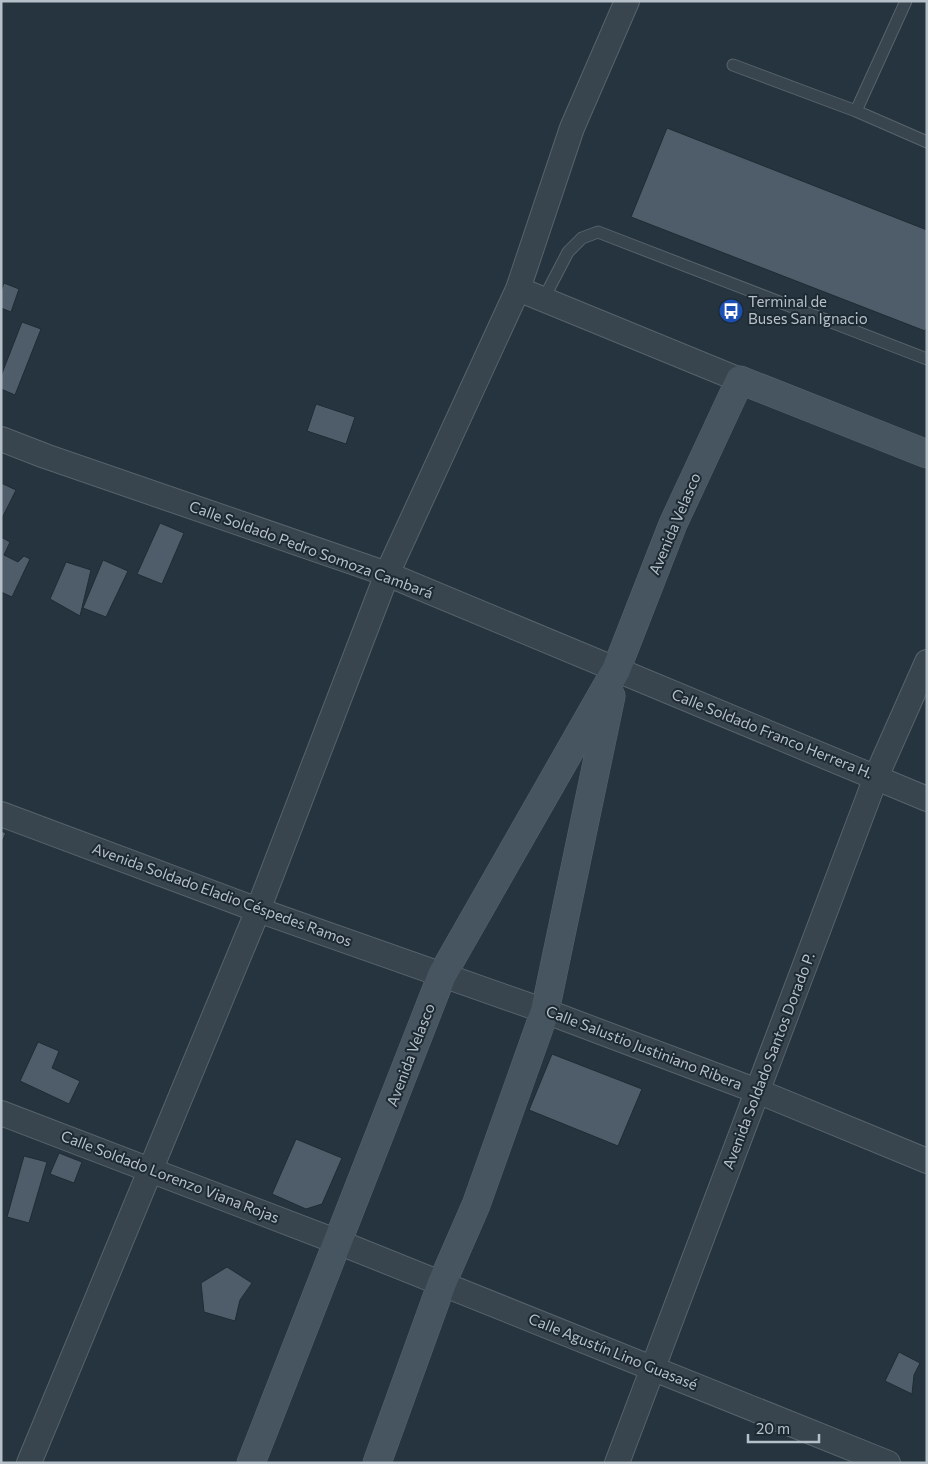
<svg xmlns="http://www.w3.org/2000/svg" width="928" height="1464" font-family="Commissioner,sans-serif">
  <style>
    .building { fill: #4e5d69; stroke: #202c35 }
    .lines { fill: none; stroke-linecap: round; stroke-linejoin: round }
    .lane-casing { stroke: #57636c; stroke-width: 13 }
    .street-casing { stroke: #57636c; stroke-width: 26 }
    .secondary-casing { stroke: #57636c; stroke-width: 29 }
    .lane { stroke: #39454e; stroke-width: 11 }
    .street { stroke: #39454e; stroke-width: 24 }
    .secondary { stroke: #475561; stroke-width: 28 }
    .labels { text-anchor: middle; stroke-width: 4; stroke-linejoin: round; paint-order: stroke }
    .poi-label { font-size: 15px; fill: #b5c0c9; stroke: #1e2a33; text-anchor: start }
    .street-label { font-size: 15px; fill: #b5c0c9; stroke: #1e2a33 }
  </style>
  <rect width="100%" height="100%" fill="#25343e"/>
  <path class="building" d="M667 128 927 230V327L925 331 631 217Z
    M4 283 19 289 11 312 1 308V291Z
    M22 322 41 329 15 395 1 389V376Z
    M316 404 355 417 346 444 307 431Z
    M1 483 16 490 1 520Z
    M160 523 184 533 162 584 137 574Z
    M1 537 10 542 4 555 18 562 24 556 30 559 12 597 1 592Z
    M103 560 128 571 106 617 83 608Z
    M66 562 91 570 80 616 50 599Z
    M1 831 6 833 1 844Z
    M38 1042 59 1051 52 1068 80 1081 69 1104 20 1081Z
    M552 1054 642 1089 618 1146 529 1110Z
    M296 1139 342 1158 322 1204 306 1209 272 1194Z
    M59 1153 82 1162 74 1183 50 1174Z
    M24 1156 47 1162 29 1223 7 1217Z
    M227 1267 252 1283 240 1300 235 1321 204 1312 201 1283Z
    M899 1352 920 1363 914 1375 912 1394 885 1381Z"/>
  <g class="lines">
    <defs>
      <path id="lane" d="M733 65 856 111 927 142
        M856 111 906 1
        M543 300 568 252 582 238 598 232 927 359"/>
      <path id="street" d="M518 289 740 380
        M1 439 45 456 387 574 927 799
        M1 814 258 910 545 1011 757 1091 927 1161
        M1 1113 338 1242 888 1463
        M29 1463 258 910 387 574 518 289 572 128 627 1
        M617 1463 876 777 927 662"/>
      <path id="secondary" d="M251 1463 442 975 616 670 673 524 740 380 927 454
        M377 1463 442 1283 476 1205 545 1011 611 696"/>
    </defs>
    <use href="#lane" class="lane-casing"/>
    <use href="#street" class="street-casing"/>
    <use href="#secondary" class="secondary-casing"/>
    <use href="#lane" class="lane"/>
    <use href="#street" class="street"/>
    <use href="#secondary" class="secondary"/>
  </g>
  <defs>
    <symbol id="bus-disc" viewBox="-11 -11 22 22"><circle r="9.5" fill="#1a4fb4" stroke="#1e2a33"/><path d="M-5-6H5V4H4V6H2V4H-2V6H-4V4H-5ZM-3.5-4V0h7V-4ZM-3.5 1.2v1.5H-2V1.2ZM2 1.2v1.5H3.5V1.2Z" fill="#fff"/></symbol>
  </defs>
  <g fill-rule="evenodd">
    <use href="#bus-disc" x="717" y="297" width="28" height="28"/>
  </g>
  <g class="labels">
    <g class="poi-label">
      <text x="748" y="307">Terminal de<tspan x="748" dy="17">Buses San Ignacio</tspan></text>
    </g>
    <g class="street-label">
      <text transform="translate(675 524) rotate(-67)" y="5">Avenida Velasco</text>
      <text transform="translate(311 550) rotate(20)" y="5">Calle Soldado Pedro Somoza Cambará</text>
      <text transform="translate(772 734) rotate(22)" y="5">Calle Soldado Franco Herrera H.</text>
      <text transform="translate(222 895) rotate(20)" y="5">Avenida Soldado Eladio Céspedes Ramos</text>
      <text transform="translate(644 1048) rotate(21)" y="5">Calle Salustio Justiniano Ribera</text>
      <text transform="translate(411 1055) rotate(-69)" y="5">Avenida Velasco</text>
      <text transform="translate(769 1061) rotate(-69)" y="5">Avenida Soldado Santos Dorado P.</text>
      <text transform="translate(170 1177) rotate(21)" y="5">Calle Soldado Lorenzo Viana Rojas</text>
      <text transform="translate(613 1352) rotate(22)" y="5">Calle Agustín Lino Guasasé</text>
    </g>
  </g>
  <rect width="928" height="1464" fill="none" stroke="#b5c0c9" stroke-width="5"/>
  <path d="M748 1434v8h71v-8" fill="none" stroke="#b5c0c9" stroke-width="2.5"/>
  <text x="756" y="1434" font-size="15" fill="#b5c0c9" stroke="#1e2a33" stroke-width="4" paint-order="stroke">20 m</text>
</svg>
